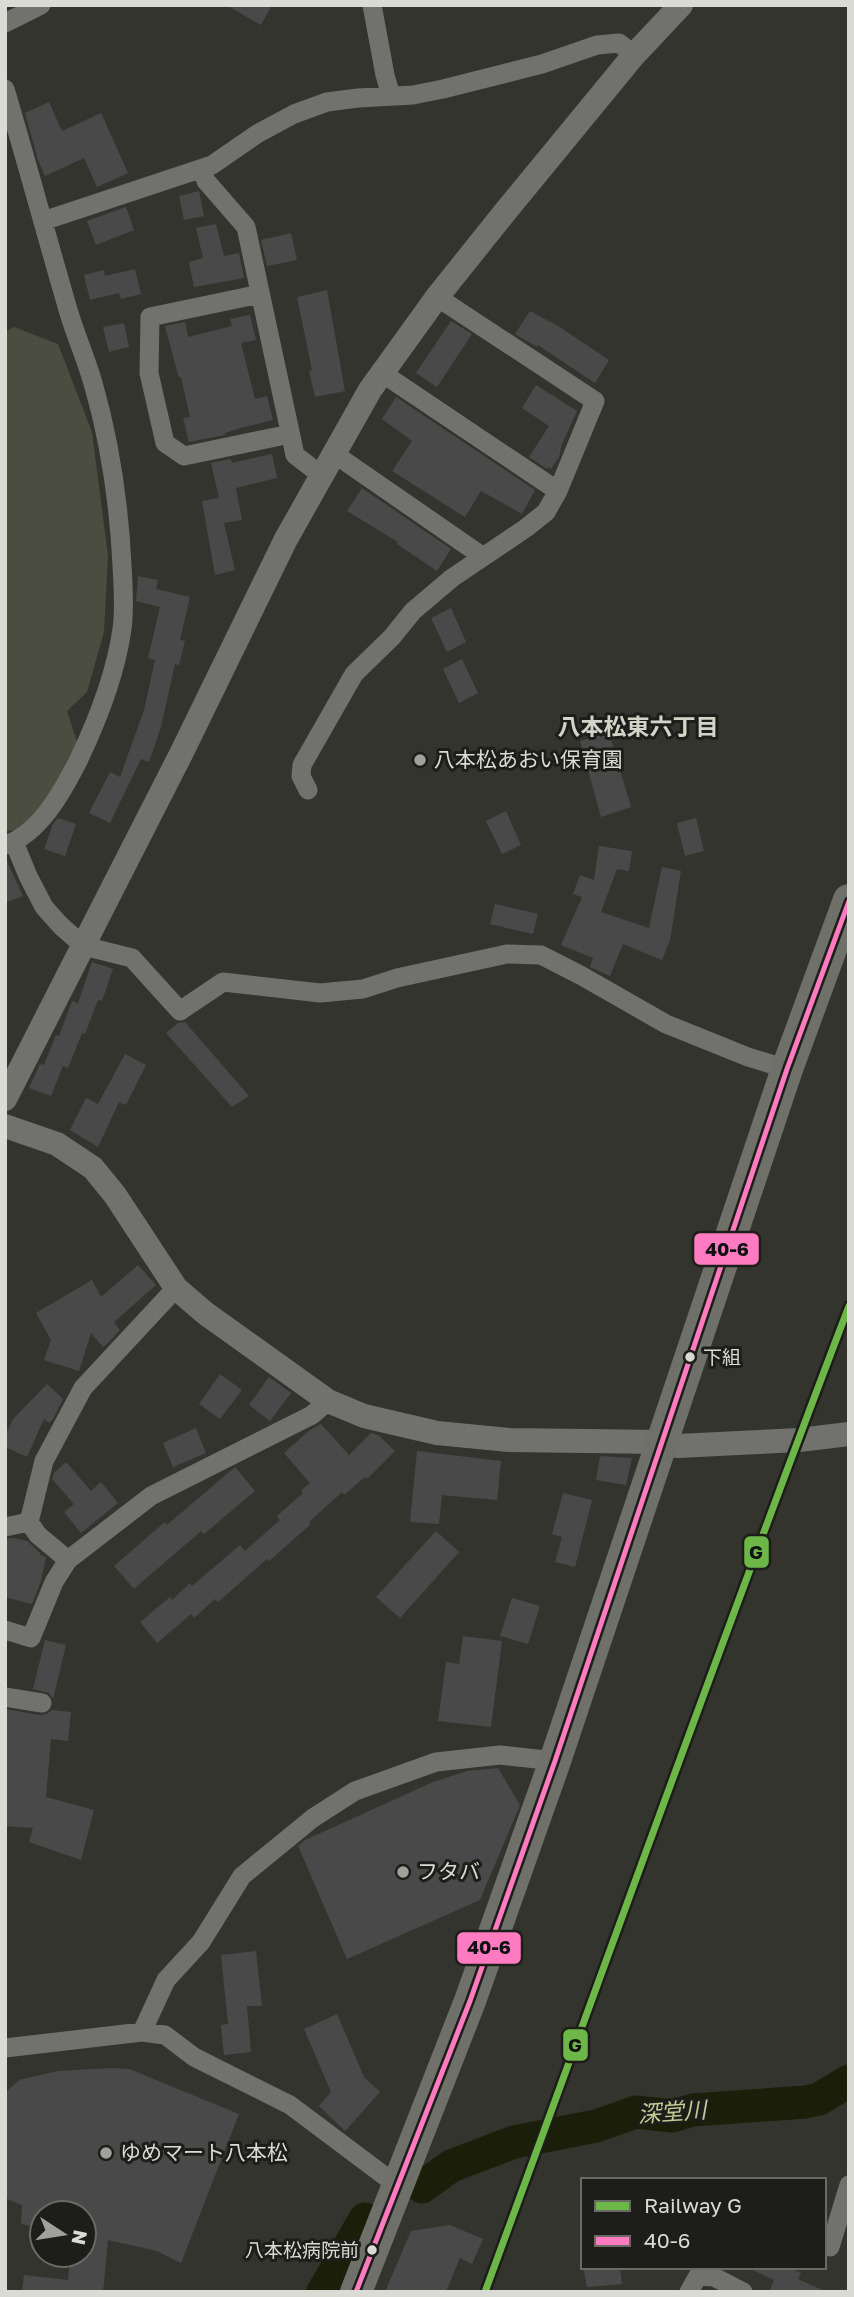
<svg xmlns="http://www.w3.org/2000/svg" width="854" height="2297" font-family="'Golos Text','Noto Sans JP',sans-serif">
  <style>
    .green { fill: #4a4d3f }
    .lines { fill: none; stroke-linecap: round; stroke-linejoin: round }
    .river { stroke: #1b1e08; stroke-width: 33 }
    .building { fill: #4a4949 }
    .minor { stroke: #71726d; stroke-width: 19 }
    .tertiary { stroke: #71726d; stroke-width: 24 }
    .trunk { stroke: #70706a; stroke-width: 32 }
    .bus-1-casing { stroke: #1d1e19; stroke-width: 10 }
    .bus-1 { stroke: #fe7ac1; stroke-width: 5 }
    .rail-1-casing { stroke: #1d1e19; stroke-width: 12 }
    .rail-1 { stroke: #6cb747; stroke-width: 7 }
    .poi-dot { fill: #a0a19b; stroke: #1d1e19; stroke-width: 2.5 }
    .bus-dot { fill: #dadbd5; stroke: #1d1e19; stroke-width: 2.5 }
    .labels { text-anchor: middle; stroke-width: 6; stroke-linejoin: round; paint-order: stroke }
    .bus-label { font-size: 19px; fill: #dadbd5; stroke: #1d1e19; text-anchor: start }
    .poi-label { font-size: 21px; fill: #dadbd5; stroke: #1d1e19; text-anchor: start }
    .neighbourhood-label { font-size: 23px; font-weight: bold; fill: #d2d4c8; stroke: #1d1e19 }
    .water-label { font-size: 23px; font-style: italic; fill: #c2cb96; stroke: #1d1e19 }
    .line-badge { stroke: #1d1e19; stroke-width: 2.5 }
    .pale-badge-label { font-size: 19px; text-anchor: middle; font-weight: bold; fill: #111 }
  </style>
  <rect width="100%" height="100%" fill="#34342f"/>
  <path class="green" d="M14 327 58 344 92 432 108 556 104 632 87 692 67 711 78 745 59 785 20 830 5 831V332Z"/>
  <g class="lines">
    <path class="river" d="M422 2187 451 2166 514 2142 596 2126 636 2112 672 2116 693 2110 806 2102 819 2099 849 2081
      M323 2292 365 2219"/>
  </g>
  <path class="building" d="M226 5H272L261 25Z
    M49 102 62 131 101 113 128 173 97 187 84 158 45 176 38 160 25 113Z
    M199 191 204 216 184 220 179 196Z
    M126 207 134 230 96 245 87 221Z
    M216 224 224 256 239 253 244 278 194 287 189 262 203 258 196 228Z
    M291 233 297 260 267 266 261 240Z
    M135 269 141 294 121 299 119 293 90 300 84 275 104 270 105 276Z
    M327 290 345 391 315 397 309 371 312 370 297 297Z
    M530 311 558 326 609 360 595 383 538 345 537 347 515 334Z
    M250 315 256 340 241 343 255 399 267 396 273 420 241 428 225 433V435L189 442 183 418 190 417 181 377 179 378 165 326 185 322 188 337 232 326 230 319Z
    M451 321 472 334 437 387 416 373Z
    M124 323 129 347 109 352 103 327Z
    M536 385 577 411 562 444 559 457 551 469 548 467 547 469 529 457 549 426 522 408Z
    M396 397 535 490 522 514 481 491 465 517 392 471 412 441 382 419Z
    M272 454 277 478 236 488 242 520 224 523 235 570 215 575 202 501 219 498 211 463 231 459 232 463Z
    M362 488 451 549 437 571 397 544 398 542 347 511Z
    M138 576 158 580 156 589 190 597 180 640 185 641 179 665 175 664 161 727 149 762 141 759 110 823 89 813 110 772 120 777 144 710 155 660 148 658 160 607 136 601Z
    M451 608 466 642 447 652 431 618Z
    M462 659 478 693 459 703 443 669Z
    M609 733 631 807 601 817 580 741Z
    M506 811 521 845 502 854 486 821Z
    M58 818 76 824 65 856 44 849 53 824Z
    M696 818 704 851 685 856 677 823Z
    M599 846 632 851 629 871 617 869 601 912 649 928 662 867 681 871 670 940 662 960 623 944 610 976 590 967 593 958 561 945 582 897 573 894 580 875 594 880Z
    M5 857 23 896 5 903Z
    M495 904 538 914 533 934 490 924Z
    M92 962 113 969 102 1001 98 1000 85 1034 82 1033 68 1068 63 1066 51 1096 29 1088 40 1064 44 1065 56 1035 59 1036 72 1001 78 1003Z
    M185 1022 249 1096 232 1107 166 1033 178 1023Z
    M125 1054 146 1065 126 1105 119 1102 98 1147 70 1130 86 1098 98 1104Z
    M138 1265 156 1285 114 1322 120 1330 108 1343 103 1347 91 1333 79 1371 44 1360 51 1340 36 1313 92 1280 101 1297Z
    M220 1374 242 1390 220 1419 199 1404Z
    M269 1377 291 1393 270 1421 249 1405Z
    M47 1384 63 1399 53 1419 49 1423 44 1419 27 1457 5 1447V1436L13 1419Z
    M321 1424 349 1455 371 1433 378 1435 395 1451 367 1479 365 1477 344 1495 342 1492 309 1522 311 1524 269 1561 267 1559 218 1602 215 1599 194 1618 191 1614 157 1643 140 1622 170 1597 172 1600 190 1583 192 1586 240 1545 245 1551 280 1520 277 1516 303 1493 301 1491 310 1483 284 1453 310 1430Z
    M196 1428 206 1453 173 1467 163 1443Z
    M417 1451 501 1461 497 1500 442 1495 439 1524 410 1522Z
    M600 1456 632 1458 626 1485 596 1480Z
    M66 1462 91 1491 101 1482 118 1503 81 1533 64 1512 74 1504 52 1479 54 1473Z
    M235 1467 255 1491 204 1534 201 1531 134 1589 114 1566 165 1522 167 1525Z
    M563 1493 592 1500 575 1567 555 1562 562 1537 552 1534Z
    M436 1531 459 1552 400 1618 376 1597Z
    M14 1538 27 1541 40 1553V1555L46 1557 41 1581 32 1604 5 1597V1539Z
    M512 1598 540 1606 528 1644 500 1636Z
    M463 1636 502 1641 491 1727 438 1721 446 1662 459 1664Z
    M45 1640 66 1645 53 1699 49 1693 33 1689Z
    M5 1709 40 1715 47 1714 52 1710 71 1712 68 1741 51 1739 46 1797 94 1810 81 1860 29 1842 33 1828 5 1826Z
    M498 1768 520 1805 480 1900 347 1959 298 1846 305 1840 433 1782 467 1771Z
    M256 1951 262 2006H247L251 2052 224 2055 221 2025 228 2024 221 1955Z
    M337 2014 364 2077 380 2092 345 2131 319 2106 331 2092 304 2029Z
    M112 2068 129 2069 239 2114 181 2263 157 2251 108 2240 103 2292H22L24 2275 68 2280 70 2259 84 2260V2213H42V2228L21 2224 22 2205 5 2198V2093L19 2080 58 2071Z
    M450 2225 483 2239 472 2264 460 2258 446 2292H385L411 2231Z
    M583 2267H620L622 2284 587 2287Z
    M746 2267H788L801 2273 798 2279 827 2292H769L774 2280Z"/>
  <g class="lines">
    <path class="minor" d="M372 5 385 75 391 96
      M5 23 41 5
      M5 89C27 163 47 238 69 313 76 336 86 359 93 383 110 442 119 504 122 565 123 586 125 608 122 629 116 672 98 719 79 759 64 789 40 834 5 845
      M202 169 206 181 246 227 295 455 321 475
      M43 221 212 165 257 134 294 114 327 102 358 98 413 95 443 89 542 64 597 45 619 43 634 55
      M260 294 150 317 149 373 165 443 184 456 290 434
      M382 373 558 491
      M333 453 482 556
      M308 790 301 776 302 765 354 674 392 637 413 611 452 578 526 528 546 512 558 491 595 401 437 297
      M14 842 28 876 44 907 61 926 84 946 132 958 180 1011 223 982 320 993 363 989 397 978 507 954 541 955 582 976 666 1024 748 1057 787 1069
      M5 1527 29 1522
      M68 1560 38 1535 29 1522 44 1461 83 1388 176 1288
      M5 1630 31 1638 54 1582 68 1560 151 1496 312 1415 328 1401
      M5 1697 42 1703
      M142 2032 166 1980 201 1942 242 1876 313 1818 355 1791 436 1762 500 1755 555 1761
      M5 2048 142 2032 165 2035 194 2057 290 2105 398 2186
      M830 2247 849 2185
      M689 2292 698 2276 714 2277 743 2292"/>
    <path class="tertiary" d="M5 1099 181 754 286 539 370 390 437 297 505 212 634 55 681 5
      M5 1126 57 1144 93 1168 115 1195 176 1288 205 1313 328 1401 364 1416 437 1433 509 1440 661 1442 678 1446 799 1440 849 1434"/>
    <path class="trunk" d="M356 2292 470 2001 555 1761 787 1069 849 900"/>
    <defs>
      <path id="bus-1" d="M356 2292 470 2001 555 1761 787 1069 849 901"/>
    </defs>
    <use href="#bus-1" class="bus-1-casing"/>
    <use href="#bus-1" class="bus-1"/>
    <defs>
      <path id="rail-1" d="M485 2292C606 1963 724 1633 849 1306"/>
    </defs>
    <use href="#rail-1" class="rail-1-casing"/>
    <use href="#rail-1" class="rail-1"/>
  </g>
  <g class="poi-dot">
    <circle cx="420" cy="760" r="7"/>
    <circle cx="403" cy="1872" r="7"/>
    <circle cx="106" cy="2153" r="7"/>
  </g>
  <g class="bus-dot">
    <circle cx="690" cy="1357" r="6"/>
    <circle cx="372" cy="2250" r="6"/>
  </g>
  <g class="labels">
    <g class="bus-label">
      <text x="703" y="1364">下組</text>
      <text x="359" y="2257" text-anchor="end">八本松病院前</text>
    </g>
    <g class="poi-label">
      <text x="434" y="767">八本松あおい保育園</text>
      <text x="417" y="1879">フタバ</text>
      <text x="120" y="2160">ゆめマート八本松</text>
    </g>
    <g class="neighbourhood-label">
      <text x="638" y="735">八本松東六丁目</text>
    </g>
    <g class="water-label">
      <text transform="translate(672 2112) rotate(-4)" y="8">深堂川</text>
    </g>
  </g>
  <g class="line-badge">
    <rect x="693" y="1232" width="67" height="34" rx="7" fill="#fe7ac1"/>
    <rect x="743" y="1535" width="27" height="34" rx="7" fill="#6cb747"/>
    <rect x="456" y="1931" width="66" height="34" rx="7" fill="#fe7ac1"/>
    <rect x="562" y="2028" width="27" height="34" rx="7" fill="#6cb747"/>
  </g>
  <g class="pale-badge-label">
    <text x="727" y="1256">40-6</text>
    <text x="756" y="1559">G</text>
    <text x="489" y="1954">40-6</text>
    <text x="575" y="2052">G</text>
  </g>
  <rect width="854" height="2297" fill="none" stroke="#dadbd5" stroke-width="14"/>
  <rect x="581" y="2178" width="245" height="91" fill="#1d1e19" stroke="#696a64" stroke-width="2"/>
  <rect x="595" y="2201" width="35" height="10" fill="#6cb747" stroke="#696a64" stroke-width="2"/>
  <text x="644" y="2213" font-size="21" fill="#dadbd5">Railway G</text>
  <rect x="595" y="2236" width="35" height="10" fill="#fe7ac1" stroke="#696a64" stroke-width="2"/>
  <text x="644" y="2248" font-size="21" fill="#dadbd5">40-6</text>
  <g transform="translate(63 2234) rotate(102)"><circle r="33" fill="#1d1e19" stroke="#696a64" stroke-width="2"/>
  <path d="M0-5L12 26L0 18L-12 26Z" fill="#a0a19b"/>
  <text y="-10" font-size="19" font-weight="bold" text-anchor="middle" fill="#dadbd5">N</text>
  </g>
</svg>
